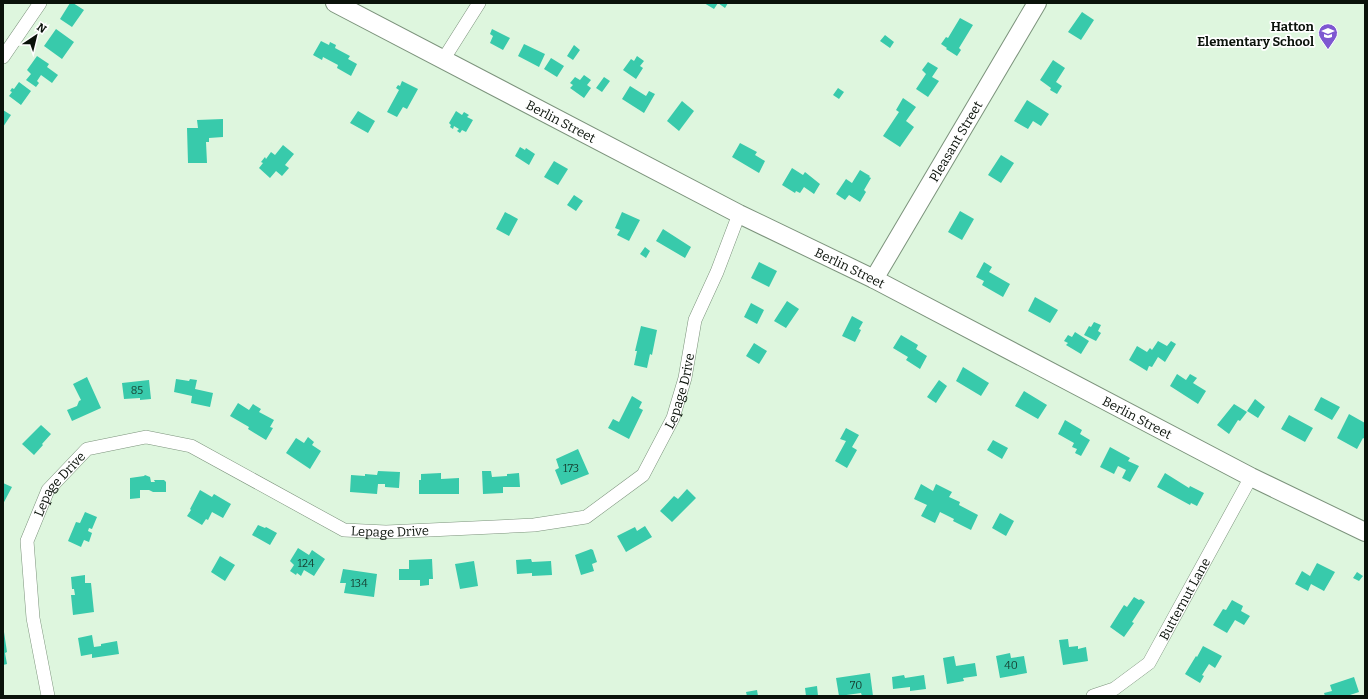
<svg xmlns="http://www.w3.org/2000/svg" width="1368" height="699" font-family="Bitter,serif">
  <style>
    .building { fill: #38caab }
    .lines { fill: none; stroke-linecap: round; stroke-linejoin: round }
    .street-casing { stroke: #7c937c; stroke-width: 14 }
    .secondary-casing { stroke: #7c937c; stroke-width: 20 }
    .street { stroke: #fff; stroke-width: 13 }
    .secondary { stroke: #fff; stroke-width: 18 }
    .labels { text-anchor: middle; stroke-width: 3.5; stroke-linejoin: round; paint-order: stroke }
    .number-label { font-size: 11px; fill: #164032 }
    .poi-label { font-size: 13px; font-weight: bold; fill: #0a120a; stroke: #fff; text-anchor: end }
    .street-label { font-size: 13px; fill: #0a120a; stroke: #fff }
  </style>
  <rect width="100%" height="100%" fill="#def6de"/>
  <path class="building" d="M70 3H73L84 10 72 27 60 19Z
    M704 3H728L725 8 718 3 714 9Z
    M1082 12 1094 20 1081 40 1068 32Z
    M960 18 973 25 959 48 961 50 957 56 946 49 947 48 941 44 946 37 948 38Z
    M56 29 74 42 62 59 44 46Z
    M492 29 510 38 503 50 490 43 493 36 490 34Z
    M885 35 894 42 890 48 880 41Z
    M321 41 329 45 330 42 336 45 335 48 350 56 348 59 357 64 351 76 337 68 338 65 323 57 322 60 313 55Z
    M524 44 545 54 539 67 518 56Z
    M574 45 580 50 573 60 567 56Z
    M37 56 49 64 47 67 58 75 52 83 41 75 37 81 39 83 36 87 26 80 31 74 27 70Z
    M637 56 644 61 640 66 643 68 636 79 623 70 631 59 634 61Z
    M551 58 564 66 557 77 544 69Z
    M1053 60 1065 68 1056 82 1062 86 1057 94 1050 90 1051 88 1040 80Z
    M928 62 938 68 932 77 939 81 928 97 916 89 926 74 922 70Z
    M584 75 591 80 587 85 591 88 584 98 570 88 573 85 570 83 575 77 580 80Z
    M604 77 610 81 602 92 596 88Z
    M402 81 418 89 407 109 403 107 397 117 387 112 399 90 396 88 398 85 400 86Z
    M19 82 31 91 21 105 9 96 12 92 10 91 12 88 14 89Z
    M630 86 646 96 649 91 655 94 644 113 622 99Z
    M838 88 844 92 839 99 833 95Z
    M903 98 916 107 906 121 914 127 900 147 883 136 899 112 896 110Z
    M1027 100 1049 114 1041 126 1033 121 1028 129 1014 121Z
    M682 101 694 111 679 131 667 121Z
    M3 110 11 115 3 127Z
    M358 111 375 121 368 133 350 123Z
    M456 111 462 115 464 112 469 115 467 117 473 120 466 132 462 130 460 133 457 131 459 129 454 126 453 129 450 127 451 125 449 123Z
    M223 119V137L209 138V142H206L207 163H188L187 128H198L197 120Z
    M740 143 757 152 755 155 765 161 759 173 732 157Z
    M283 145 294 154 285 165 289 168 282 176 276 171 270 178 259 168 263 163 261 162 265 157 266 159 271 152 275 155Z
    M520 147 525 150 526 148 535 154 529 165 515 156Z
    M1001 155 1014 163 1001 183 988 175Z
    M554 161 568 169 558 185 544 177Z
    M792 168 803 175 805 172 820 184 814 194 804 187 800 193 796 191 795 193 782 185Z
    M860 170 870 176 869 177 871 178 864 190 866 192 860 202 849 195 845 200 836 194 846 179 852 183Z
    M574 195 583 201 576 211 567 205Z
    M960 211 974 219 962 240 948 232Z
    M505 212 518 219 509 236 496 229Z
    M622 212 640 220 629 241 617 235 620 230 615 228Z
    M663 229 691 247 685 258 656 241Z
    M645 247 650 251 646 258 640 254Z
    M759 262 777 271 769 287 751 278Z
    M984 262 992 267 989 272 1010 284 1003 297 982 285 984 281 976 277Z
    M1035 297 1058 310 1050 323 1028 311Z
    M787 301 799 309 786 328 774 321Z
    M751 303 764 310 757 324 744 317Z
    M852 316 863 322 859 329 861 330 855 342 842 336Z
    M1094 322 1101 325 1098 331 1101 333 1096 341 1084 335 1089 326 1091 327Z
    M641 326 657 330 652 355 650 354 647 368 634 365 637 351H635Z
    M1075 332 1089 341 1081 354 1066 345 1068 343 1064 341 1068 335 1072 337Z
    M901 335 918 345 916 349 927 356 920 369 906 360 908 357 893 348Z
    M1158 341 1167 346 1171 341 1176 344 1165 362 1158 357 1152 367 1149 366 1147 371 1129 360 1137 346 1147 352 1150 348 1152 350Z
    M754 343 767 351 759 364 746 356Z
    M963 367 989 383 981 396 956 381Z
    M1177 374 1186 380 1190 374 1197 378 1193 383 1206 391 1198 404 1170 386Z
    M87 377 101 408 72 421 67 410 77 406 79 401 81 400 73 384Z
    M176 379 189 381 190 379 197 380 195 389 213 393 210 407 191 403 192 396 174 392Z
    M149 380 151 399 140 400V398L124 399 122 383Z
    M939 380 947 386 936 403 927 397Z
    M1024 391 1047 405 1038 419 1015 406Z
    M632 396 642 402 639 408 643 410 629 439 608 428 613 419 619 422Z
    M1321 397 1340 407 1332 420 1314 410Z
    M1255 399 1265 407 1258 418 1247 411Z
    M238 403 249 410 253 404 261 409 259 412 274 420 270 427 273 428 266 440 248 429 249 427 230 416Z
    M1234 404 1247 412 1240 421 1238 420 1229 434 1217 425Z
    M1349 414 1365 423V439L1363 438 1357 449 1337 438Z
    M1289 415 1313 428 1305 442 1281 429Z
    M1065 420 1082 430 1080 434 1090 440 1081 456 1075 453 1077 449 1072 447 1074 443 1058 434Z
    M41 425 51 434 42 444 43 445 34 455 22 444Z
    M846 428 859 435 852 447 857 450 847 468 835 461 846 441 840 439Z
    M308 437 314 442 312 445 321 451 310 469 286 453 296 438 304 443Z
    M993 440 1008 448 1002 459 987 450Z
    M1110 447 1130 458 1128 461 1139 466 1130 482 1122 478 1126 470 1118 466 1114 474 1100 467Z
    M578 449 589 474 561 485 555 470 559 468 556 459Z
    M378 471 400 472 399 488 385 487V484H378L377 494 350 492 351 475 365 476V474L377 475Z
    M482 471H491L492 477 507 476V474L519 473 520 487H503V493L483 494Z
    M441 473V479L459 478V494H419V480H421V474Z
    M1165 473 1189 488 1190 486 1204 493 1197 506 1191 503 1190 505 1157 487Z
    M145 475 150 477 151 482H155L154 480H164L166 482V492H153L149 490H140V498L130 499V478L144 476Z
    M3 483 12 487 3 504Z
    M921 484 933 491 936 484 952 492 949 497 960 502 959 505 978 515 971 530 953 521 954 519 940 512 935 523 921 516 927 505 914 499Z
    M687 489 696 498 672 522 660 511 674 496 678 499Z
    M200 490 212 497 214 494 231 504 223 518 212 512 208 520 206 519 202 525 187 516 191 510 190 509Z
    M85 512 97 517 92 529 89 528 88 531 92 533 89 542 84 540 81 547 68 541 76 522 80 523Z
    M1000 513 1014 521 1006 536 992 528Z
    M258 525 265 528 266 527 277 533 270 545 252 535Z
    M645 526 652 537 626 552 617 536 635 527 637 531Z
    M298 548 309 555 312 550 325 559 314 576 304 570 301 576 297 573 296 575 290 571 294 565 290 561Z
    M591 549 593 550 597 562 592 564 594 571 581 575 575 555Z
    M220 556 235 565 225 581 211 572Z
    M432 559 433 579H429V585L420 586V580H399V569H409V560Z
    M531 559 532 562 551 561 552 575 532 576V573L517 574 516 560Z
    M474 561 478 586 460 589 455 564Z
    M1317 563 1335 572 1324 591 1311 584 1308 591 1295 584 1302 571 1310 576Z
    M343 569 377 574 374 597 344 593 346 583H340Z
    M1357 572 1363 576 1359 581 1353 578Z
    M85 575V583H91L94 612 73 615 71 595H75L74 589H72L71 577Z
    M1134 597 1139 600 1141 599 1145 602 1132 622 1134 623 1124 637 1110 627 1124 605 1127 607Z
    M1232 600 1243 606 1241 611 1250 616 1244 625 1235 620 1227 633 1213 625 1223 609 1226 610Z
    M4 632 7 652 5 653 7 664 3 665Z
    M92 635 94 647 101 646V644L117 641 119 654 92 658V654L81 656 78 638Z
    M1068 639 1069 647 1078 646V649L1086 647 1088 661 1063 665 1059 640Z
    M1203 646 1222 656 1215 668 1209 664 1202 675 1204 676 1200 683 1185 674 1196 656 1197 657Z
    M1010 653 1011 658 1024 656 1027 673 1000 678 996 656Z
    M954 656 956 666 975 663 977 676 963 678 964 681 947 684 943 658Z
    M870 673 873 696H862L861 693 839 696 836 678Z
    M904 675 905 678 924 675 926 689 910 691V687L893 689 892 677Z
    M1354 677 1359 692 1347 696H1325L1324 693 1332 691 1330 685Z
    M817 686 818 696H806L805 688Z
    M757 690 758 696H747L746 692Z"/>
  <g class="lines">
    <defs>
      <g id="street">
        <path d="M3 57 40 3"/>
        <path d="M443 60 479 3"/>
        <path id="s1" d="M48 696 33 618 27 541 48 490 87 449 146 437 191 446 344 530 386 532 534 525 586 517 643 475 673 418 685 378 695 320 717 272 739 214"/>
        <path id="s2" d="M1093 696 1114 689 1149 663 1251 477"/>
      </g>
      <g id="secondary">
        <path id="s3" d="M335 3 739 214 874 279 1251 477 1365 532"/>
        <path id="s4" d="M874 279 1037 3"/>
      </g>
    </defs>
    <use href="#street" class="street-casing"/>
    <use href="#secondary" class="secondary-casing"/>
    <use href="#street" class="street"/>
    <use href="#secondary" class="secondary"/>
  </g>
  <defs>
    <symbol id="school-pin" viewBox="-11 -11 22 30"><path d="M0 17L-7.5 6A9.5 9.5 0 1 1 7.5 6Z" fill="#7e57d1" stroke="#fff"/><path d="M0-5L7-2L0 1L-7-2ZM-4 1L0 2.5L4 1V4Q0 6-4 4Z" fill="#fff"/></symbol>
  </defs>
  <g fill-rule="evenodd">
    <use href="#school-pin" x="1317" y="22" width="22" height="30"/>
  </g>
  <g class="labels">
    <g class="number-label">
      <text x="137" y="394">85</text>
      <text x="571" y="472">173</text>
      <text x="306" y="567">124</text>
      <text x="359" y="587">134</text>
      <text x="1011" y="669">40</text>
      <text x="856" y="689">70</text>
    </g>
    <g class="poi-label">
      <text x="1314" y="31">Hatton<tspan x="1314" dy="15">Elementary School</tspan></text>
    </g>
    <g class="street-label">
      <text dy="5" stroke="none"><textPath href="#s3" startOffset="255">Berlin Street</textPath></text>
      <text dy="5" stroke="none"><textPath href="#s4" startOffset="160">Pleasant Street</textPath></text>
      <text dy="5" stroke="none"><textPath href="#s3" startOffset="579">Berlin Street</textPath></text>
      <text dy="5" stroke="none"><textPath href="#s1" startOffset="955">Lepage Drive</textPath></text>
      <text dy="5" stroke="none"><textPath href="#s3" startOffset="903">Berlin Street</textPath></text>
      <text dy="5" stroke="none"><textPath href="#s1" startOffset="223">Lepage Drive</textPath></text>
      <text dy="5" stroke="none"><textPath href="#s1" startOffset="595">Lepage Drive</textPath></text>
      <text dy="5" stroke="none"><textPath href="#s2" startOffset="139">Butternut Lane</textPath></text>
    </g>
  </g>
  <rect width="1368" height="699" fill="none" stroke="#0a120a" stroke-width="8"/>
  <g transform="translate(36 36) rotate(35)" stroke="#ffffff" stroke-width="3" paint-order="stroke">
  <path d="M0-3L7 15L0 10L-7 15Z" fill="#0a120a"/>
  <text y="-6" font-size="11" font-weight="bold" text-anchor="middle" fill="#0a120a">N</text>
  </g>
</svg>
